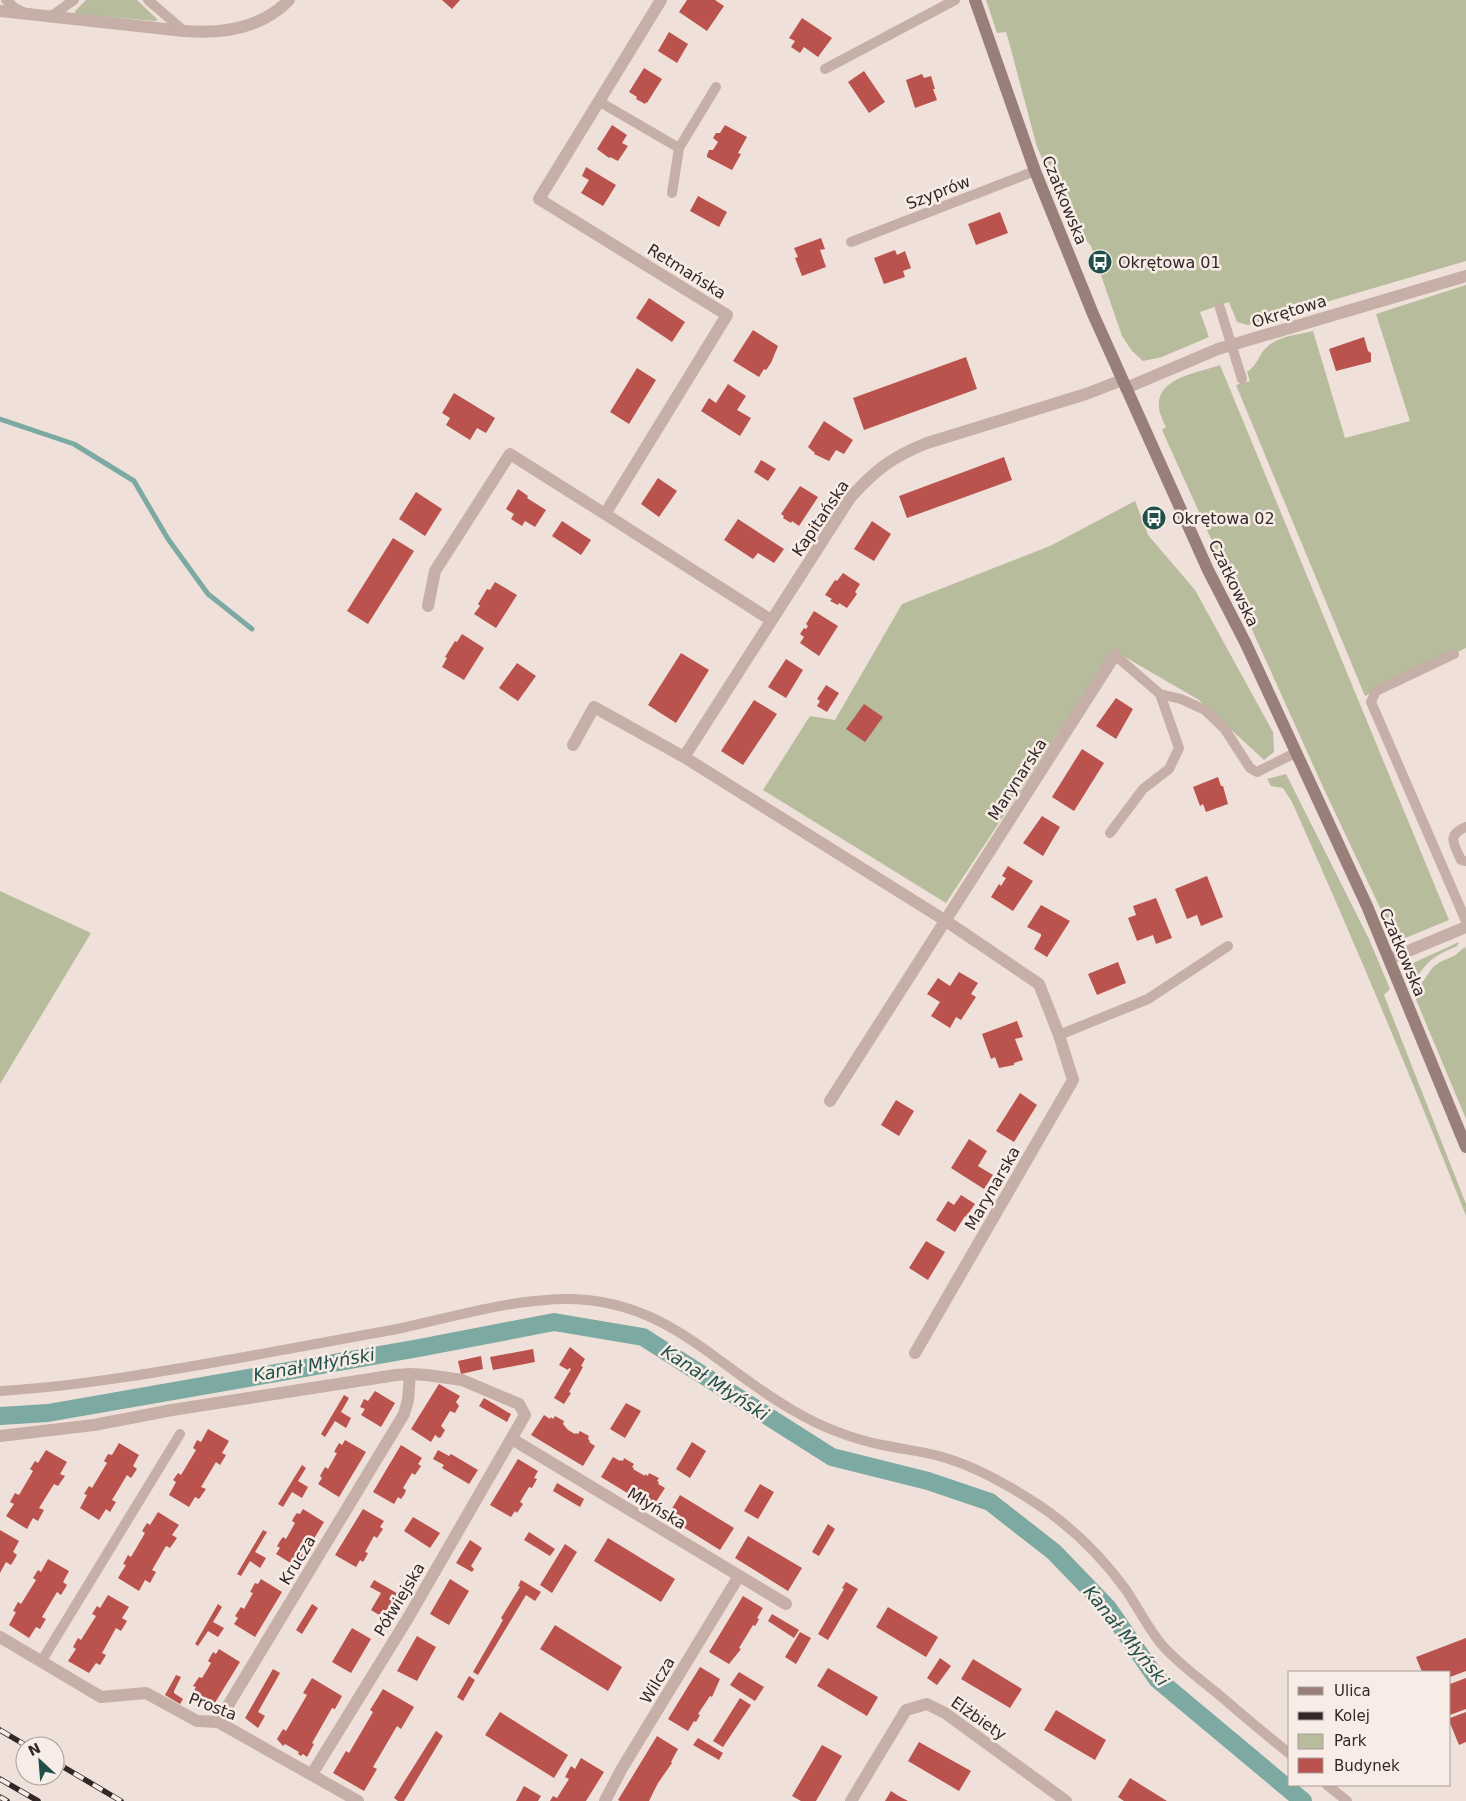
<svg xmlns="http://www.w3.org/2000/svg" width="1466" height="1801" font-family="'DejaVu Sans',sans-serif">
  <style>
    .green { fill: #b7bc9c }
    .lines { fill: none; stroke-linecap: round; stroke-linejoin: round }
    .stream { stroke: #7ca9a2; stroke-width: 5 }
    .canal { stroke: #7ca9a2; stroke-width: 18 }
    .building { fill: #ba524d }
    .lane { stroke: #c5afa7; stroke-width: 10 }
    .street { stroke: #c5afa7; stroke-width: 12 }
    .secondary { stroke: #997f79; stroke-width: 12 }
    .rail-casing { stroke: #332827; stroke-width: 5.5 }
    .rail { stroke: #f7ece6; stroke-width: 4; stroke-dasharray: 11; stroke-linecap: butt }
    .labels { text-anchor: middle; stroke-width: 5; stroke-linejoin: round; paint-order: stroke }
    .street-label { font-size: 16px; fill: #332827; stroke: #f7ece6 }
    .poi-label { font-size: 16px; fill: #332827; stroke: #f7ece6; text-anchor: start }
    .water-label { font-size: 18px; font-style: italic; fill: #21504a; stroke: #f7ece6 }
  </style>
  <rect width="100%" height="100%" fill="#efe1da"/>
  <path class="green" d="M86 0H137L158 20 155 21 76 14 75 11Z
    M986 0H1466V261L1248 325 1237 322 1229 302 1200 312 1209 337 1162 357 1143 361 1132 351 1122 336 1091 246 1070 221 1037 147 1009 42 1006 32 997 33Z
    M1466 285V648L1365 696 1236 385 1250 381 1247 372C1258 365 1258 355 1267 347 1278 336 1298 335 1313 331L1345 438 1410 421 1376 314Z
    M1220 365 1449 920 1403 939 1391 931 1323 787 1162 430 1166 427C1141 381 1187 376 1220 365Z
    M1135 501 1148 535 1195 590 1273 732 1274 752 1264 760 1199 700 1113 650 946 903 763 790 810 716 835 720 902 604 1050 546Z
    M1286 774 1369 939 1390 989 1384 995 1466 1204V1216C1411 1076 1353 939 1292 802L1283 788 1271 786 1267 779Z
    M0 891 91 933 0 1084Z
    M1459 942 1457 946C1446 951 1434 956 1426 965 1420 971 1418 978 1410 982L1408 972 1413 963Z
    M1465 947 1466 950V1119L1412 990 1424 980 1433 967 1440 962 1454 956Z"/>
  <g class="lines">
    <path class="stream" d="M0 419 74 444 134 481 168 539 208 594 252 629"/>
    <path class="canal" d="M0 1416 48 1413 419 1348 554 1322 643 1337 832 1457 928 1481 990 1502 1054 1552 1108 1608 1157 1679 1303 1801"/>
  </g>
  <path class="building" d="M442 0H460L452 9Z
    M687 0H715L724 6 707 31 679 12Z
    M802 18 832 38 818 57 804 47 800 53 791 47 795 41 789 38Z
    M669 32 688 44 677 63 658 51Z
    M644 68 662 79 647 103 646 102 645 104 636 99 637 97 629 92Z
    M864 71 885 102 869 113 848 82Z
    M922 74 924 78 931 76 935 89H933L937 100 915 108 906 80Z
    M612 125 627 135 622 143 628 146 618 161 610 157 609 158 597 149Z
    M725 125 747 137 738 153 741 154 732 170 707 157V155L709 150H713L718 142 713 138 716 133H720Z
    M586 167 616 185 603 206 581 193 589 180 582 176Z
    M698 196 727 212 719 227 690 211Z
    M1000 212 1008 233 976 245 968 224Z
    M821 238 825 249 820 250 826 267 802 276 795 258 798 257 794 248Z
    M895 250 897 255 905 251 911 268 903 271 905 277 884 284 874 258Z
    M649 298 685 322 672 342 636 318Z
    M753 330 778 346 771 363 766 370 764 369 759 377 733 361Z
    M1364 337 1368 351 1371 353V362L1336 371 1329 349Z
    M966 357 977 389 864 430 853 398Z
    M637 368 656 380 629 424 610 412Z
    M728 384 746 396 737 410 751 418 740 436 701 411 709 398 716 403Z
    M454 393 495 418 486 433 477 428 470 440 446 425 450 418 442 413Z
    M824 421 853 440 844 454 836 450 829 461 814 454 815 453 808 447Z
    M1004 457 1012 480 907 518 899 496Z
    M761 460 776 469 768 481 754 472Z
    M658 478 677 491 659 517 641 504Z
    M800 486 818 497 799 526 792 521 791 523 783 518 784 516 781 514Z
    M518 489 528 496 527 498 546 510 535 527 525 521 522 526 511 519 514 514 506 509Z
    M416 492 442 509 425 536 399 519Z
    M738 519 784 549 774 563 758 553 753 559 724 540Z
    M562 521 591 540 581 555 552 536Z
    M872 521 891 534 874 561 854 549Z
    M393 538 414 551 368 624 347 611Z
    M843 573 860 584 855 592 857 594 847 608 839 603 838 605 830 601 832 599 825 595 835 580 837 581Z
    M495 582 517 595 496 628 474 614 480 606 478 604 487 589 490 590Z
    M814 611 838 626 819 656 800 643 804 637 800 634 804 628 806 629 808 626 806 624Z
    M462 634 484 648 464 680 442 667 447 658 445 657 455 641 457 642Z
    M681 653 709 670 676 723 648 705Z
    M786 659 803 670 786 698 768 687Z
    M517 663 536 676 518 701 499 688Z
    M826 685 839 693 827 712 817 706 820 701 817 699Z
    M1116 698 1133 709 1116 739 1096 726Z
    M754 700 777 714 743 765 721 751Z
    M864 704 883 717 865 742 846 729Z
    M1082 749 1104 763 1074 811 1052 797Z
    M1218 777 1221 786H1223L1228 804 1206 812 1203 804 1200 806 1193 787Z
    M1042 816 1060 827 1043 856 1023 843Z
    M1008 866 1033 881 1013 911 991 897 999 884 1001 886 1006 878 1002 876Z
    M1207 876 1223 917 1201 926 1197 915 1187 919 1175 889Z
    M1156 898 1172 938 1156 944 1153 935 1137 941 1128 918 1136 915 1133 906Z
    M1041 905 1070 921 1047 957 1034 949 1041 936V934L1027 927Z
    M1118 962 1126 983 1097 995 1088 974Z
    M959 972 978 983 971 994 976 997 961 1020 956 1017 950 1028 931 1016 940 1002 927 994 938 978 950 986Z
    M1017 1021 1023 1037 1015 1039 1023 1060 1014 1063V1065L999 1068 995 1057 991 1059 982 1034Z
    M1020 1093 1037 1105 1014 1142 996 1131Z
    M896 1100 914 1111 899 1136 881 1125Z
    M969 1139 987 1151 978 1166 993 1175 984 1189 951 1168Z
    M961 1195 975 1204 966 1217 965 1216 955 1232 936 1220 948 1201 954 1205Z
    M926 1241 945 1252 928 1280 909 1268Z
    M570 1347 585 1359 581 1366 583 1367 569 1392 571 1393 564 1404 554 1398 571 1369 569 1368 568 1370 559 1365Z
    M533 1349 535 1362 493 1370 490 1357Z
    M481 1356 483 1369 461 1374 458 1361Z
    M439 1384 460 1396 456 1402 459 1406 455 1413 450 1411 441 1426 445 1430 441 1437 439 1438 435 1435 431 1442 411 1429Z
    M375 1391 395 1403 381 1427 361 1415 365 1409 360 1407 364 1399 368 1401Z
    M344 1395 349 1398 341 1412 351 1418 346 1428 335 1421 325 1437 321 1434Z
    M484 1398 511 1414 507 1422 479 1406Z
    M626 1403 641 1411 625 1438 610 1429Z
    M544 1415 550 1419 551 1417 553 1419 555 1416 564 1421 563 1424 568 1430 575 1434 576 1433 578 1434 580 1431 589 1436 588 1439 590 1441 589 1442 595 1446 583 1466 531 1435Z
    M208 1429 229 1441 222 1453 226 1455 220 1465 216 1462 201 1487 206 1489 199 1499 195 1497 189 1507 169 1495 176 1482 173 1480 178 1473 181 1475 196 1450 193 1448 197 1440 201 1442Z
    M345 1440 366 1452 339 1497 318 1484 322 1478 320 1476 325 1467 328 1469 337 1453 334 1452 339 1443 342 1445Z
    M692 1442 706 1451 690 1478 676 1469Z
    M119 1443 139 1455 133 1466 137 1469 131 1478 127 1475 112 1500 116 1502 110 1512 106 1509 99 1520 80 1508 87 1495 84 1494 89 1486 92 1488 107 1463 104 1461 108 1454 112 1455Z
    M401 1445 422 1458 418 1464 421 1466 415 1475 412 1473 403 1488 406 1490 404 1495 401 1499 398 1497 394 1504 373 1492Z
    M46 1450 67 1462 60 1474 65 1476 58 1486 54 1484 39 1508 44 1510 38 1521 33 1518 27 1529 6 1516 14 1504 10 1502 15 1493 19 1495 33 1471 30 1469 35 1461 38 1463Z
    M438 1450 449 1456 451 1454 478 1470 469 1484 442 1468 444 1465 433 1459Z
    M613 1457 620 1461 621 1460 623 1461 624 1458 634 1464 632 1467 634 1468 633 1469 645 1476V1474L648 1476 649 1473 659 1478 657 1481 659 1482 658 1484 665 1488 652 1508 601 1477Z
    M518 1459 538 1471 534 1478 537 1479 532 1488 529 1487 520 1502 523 1504 517 1513 515 1511 511 1517 490 1505Z
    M302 1465 306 1468 298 1481 308 1487 302 1498 292 1492 283 1507 278 1504Z
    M557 1483 584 1499 580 1507 553 1491Z
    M760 1484 774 1492 758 1519 744 1511Z
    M680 1495 734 1528 720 1550 667 1517Z
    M303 1509 324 1522 297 1567 276 1554 280 1548 277 1546 280 1541 283 1537 286 1539 295 1523 292 1521 294 1517 297 1513 300 1514Z
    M363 1509 384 1521 380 1527 383 1529 377 1538 374 1536 365 1552 368 1553 366 1557 363 1562 360 1560 356 1567 335 1555Z
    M158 1512 179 1525 172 1535 177 1538 170 1548 166 1546 152 1570 156 1572 150 1583 145 1580 139 1591 118 1578 126 1565 123 1564 128 1555 131 1557 145 1533 142 1531 147 1523 150 1525Z
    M413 1517 440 1533 430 1548 404 1531Z
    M828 1524 835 1529 819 1556 812 1552Z
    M0 1530 19 1541 13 1552 17 1555 11 1565 6 1562 0 1573Z
    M263 1530 267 1532 255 1552 266 1558 260 1568 250 1561 241 1576 237 1574Z
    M529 1532 555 1549 550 1556 524 1540Z
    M748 1536 802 1568 788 1591 735 1558Z
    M608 1538 675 1579 661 1602 594 1561Z
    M470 1540 482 1548 471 1566 474 1569 472 1572 456 1563Z
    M565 1544 577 1552 552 1593 540 1585Z
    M48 1559 69 1571 63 1582 67 1585 61 1595 57 1592 42 1617 46 1619 40 1629 36 1627 29 1638 9 1625 16 1612 13 1611 18 1602 21 1604 36 1580 33 1578 38 1570 41 1572Z
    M261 1579 282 1592 255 1637 234 1624 238 1618 235 1616 241 1607 244 1609 253 1593 250 1592 255 1583 258 1584Z
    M450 1579 469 1591 449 1625 430 1614Z
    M374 1580 402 1596 398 1603 394 1601 384 1618 371 1610 381 1593 370 1587Z
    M521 1580 541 1592 535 1601 526 1595 478 1675 473 1672 503 1620 501 1618 520 1587 518 1586Z
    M846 1582 858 1589 828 1640 818 1634 844 1589 842 1588Z
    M108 1595 129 1607 122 1618 127 1621 121 1631 116 1628 102 1653 106 1655 100 1665 96 1663 89 1673 68 1661 76 1649 73 1647 78 1638 81 1640 96 1616 92 1614 97 1606 100 1608Z
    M743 1596 763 1608 757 1618 759 1619 757 1623 755 1626 753 1625 739 1648 741 1649 729 1664 709 1652Z
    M218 1604 222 1607 213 1622 224 1628 218 1637 208 1631 198 1646 195 1644Z
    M312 1604 318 1608 302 1634 296 1630Z
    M888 1607 938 1637 926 1657 876 1627Z
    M772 1614 799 1630 794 1638 768 1621Z
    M555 1625 622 1667 608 1691 540 1649Z
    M352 1628 371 1639 351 1673 332 1662Z
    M800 1632 811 1638 796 1664 785 1657Z
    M417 1636 436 1647 417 1681 397 1671Z
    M1466 1638V1671L1450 1677V1672H1422L1416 1657Z
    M219 1649 240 1662 213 1706 192 1694 196 1687 193 1686 199 1677 202 1678 207 1670 211 1663 208 1661 213 1652 216 1654Z
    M940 1658 951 1666 937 1685 927 1678Z
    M973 1659 1022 1689 1010 1708 961 1679Z
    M700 1667 720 1679 712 1697 710 1696 698 1714 700 1715 696 1722 694 1721 688 1731 668 1719Z
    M828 1668 878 1697 867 1716 817 1686Z
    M273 1669 280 1673 258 1712 265 1716 258 1728 245 1718Z
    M739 1672 764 1687 755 1701 730 1685Z
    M176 1675 181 1677 174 1691V1693L183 1699 180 1704 165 1695Z
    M469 1676 475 1680 463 1701 457 1697Z
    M312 1678 342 1696 335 1709 332 1708 312 1743 314 1744 307 1757 303 1754 301 1756 298 1754 299 1752 285 1744 283 1746 277 1739 283 1729 286 1731 307 1695 303 1693Z
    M1466 1678V1709L1450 1715V1684Z
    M383 1689 414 1707 401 1729 397 1726 373 1767 377 1769 364 1791 333 1773 346 1751 349 1753 373 1712 370 1710Z
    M740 1698 751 1705 723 1747 713 1741Z
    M1056 1710 1106 1740 1095 1760 1044 1730Z
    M500 1712 568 1755 554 1778 485 1735Z
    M1466 1712V1742L1459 1745 1450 1723V1718Z
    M436 1731 443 1736 404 1801H398L394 1798Z
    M657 1736 678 1749 671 1762 672 1763 658 1783 649 1801H620L618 1800Z
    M698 1738 723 1753 719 1760 693 1745Z
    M919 1742 971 1771 959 1791 908 1761Z
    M822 1745 842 1756 816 1801H801L792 1796Z
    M581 1758 604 1772 586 1801H550L553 1796 557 1798 569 1779 565 1777 571 1766 575 1769Z
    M1130 1778 1167 1801H1124L1118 1797Z
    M524 1786 541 1796 538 1801H516Z
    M891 1791 897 1795 908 1801H885Z"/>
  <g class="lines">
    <path class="lane" d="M6 0 15 8 25 13
      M148 0 184 31
      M50 17 74 0
      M825 69 955 0
      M600 102 679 148
      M672 193 679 148 716 87
      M851 242 1035 171
      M1220 308 1242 379
      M1454 654 1376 691 1371 702 1466 921
      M1115 655 1160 694 1181 699 1205 710 1224 728 1250 768 1257 772 1297 752
      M1466 827C1446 835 1454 844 1461 860L1466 861
      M1110 833 1143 789 1169 769 1179 748 1160 694
      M1059 1035 1148 999 1228 946
      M0 1391C80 1386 160 1372 239 1358 291 1348 344 1339 397 1329 453 1317 511 1299 569 1299 668 1300 716 1367 794 1411 823 1428 849 1438 882 1445 901 1449 921 1451 939 1456 972 1465 1003 1482 1031 1500 1069 1524 1100 1554 1126 1590 1138 1608 1148 1628 1162 1645 1178 1663 1198 1678 1217 1693 1241 1714 1265 1734 1290 1754
      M41 1662 180 1434
      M1327 1785 1347 1801"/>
    <path class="street" d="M661 0 539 199 727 315 605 514 771 620
      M0 11 184 31C222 34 262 28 289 0
      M1126 388 1218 349 1466 276
      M428 606 435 571 510 454 605 514
      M573 745 594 707 684 757 946 921 1039 984 1059 1035 1073 1080 915 1353
      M684 757 850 498C875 470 892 457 927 443L1086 394 1122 380
      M1389 959 1466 927
      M830 1101 1115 655
      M0 1436 94 1425 172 1410 396 1375 410 1374 408 1400 404 1414 218 1722
      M512 1439 786 1604
      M0 1637 101 1697 146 1693 197 1721 218 1722 358 1801
      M312 1774 408 1618 525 1415 519 1404 462 1380 427 1375 410 1374
      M605 1801 621 1770 739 1576
      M851 1801 906 1710 927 1704 945 1713 1066 1801"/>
    <path class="secondary" d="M975 0 1035 171 1093 314 1208 570 1246 644 1367 906 1466 1147"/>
    <defs>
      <path id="rail" d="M0 1730 27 1746
        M55 1762 121 1801
        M0 1779 38 1801
        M0 1797 7 1801"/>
    </defs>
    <use href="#rail" class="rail-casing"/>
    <use href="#rail" class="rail"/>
  </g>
  <defs>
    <symbol id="bus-disc" viewBox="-11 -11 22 22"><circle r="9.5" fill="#21504a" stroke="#f7ece6"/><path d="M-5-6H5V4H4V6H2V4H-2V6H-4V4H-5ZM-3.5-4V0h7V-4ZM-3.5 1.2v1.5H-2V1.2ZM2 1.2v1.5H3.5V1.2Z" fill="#fff"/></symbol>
  </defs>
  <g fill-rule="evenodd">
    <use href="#bus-disc" x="1086" y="248" width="28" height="28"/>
    <use href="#bus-disc" x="1140" y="504" width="28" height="28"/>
  </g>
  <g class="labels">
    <g class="street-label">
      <text transform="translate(938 192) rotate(-21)" y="6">Szyprów</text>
      <text transform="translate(1065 200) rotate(68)" y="6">Czatkowska</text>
      <text transform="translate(687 271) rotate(32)" y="6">Retmańska</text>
      <text transform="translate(1289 311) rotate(-17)" y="6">Okrętowa</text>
      <text transform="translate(820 518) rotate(-56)" y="6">Kapitańska</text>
      <text transform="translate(1234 583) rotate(64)" y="6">Czatkowska</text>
      <text transform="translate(1017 779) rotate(-57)" y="6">Marynarska</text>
      <text transform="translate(1403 952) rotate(67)" y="6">Czatkowska</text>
      <text transform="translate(992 1188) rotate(-60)" y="6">Marynarska</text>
      <text transform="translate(657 1508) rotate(31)" y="6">Młyńska</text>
      <text transform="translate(297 1560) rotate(-59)" y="6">Krucza</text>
      <text transform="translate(399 1599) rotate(-59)" y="6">Półwiejska</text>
      <text transform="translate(657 1680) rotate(-59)" y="6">Wilcza</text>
      <text transform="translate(213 1706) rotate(21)" y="6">Prosta</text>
      <text transform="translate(979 1718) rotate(35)" y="6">Elżbiety</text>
    </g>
    <g class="poi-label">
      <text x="1118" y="268">Okrętowa 01</text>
      <text x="1172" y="524">Okrętowa 02</text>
    </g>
    <g class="water-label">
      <text transform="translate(314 1365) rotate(-10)" y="6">Kanał Młyński</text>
      <text transform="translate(715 1383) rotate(33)" y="6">Kanał Młyński</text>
      <text transform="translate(1126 1636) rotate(51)" y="6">Kanał Młyński</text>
    </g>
  </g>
  <rect x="1288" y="1671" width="162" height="115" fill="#f7ece6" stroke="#a99e9a"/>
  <rect x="1298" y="1687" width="25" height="8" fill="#997f79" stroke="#a99e9a"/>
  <text x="1334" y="1696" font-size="15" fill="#332827">Ulica</text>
  <rect x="1298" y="1712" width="25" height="8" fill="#332827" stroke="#a99e9a"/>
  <text x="1334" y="1721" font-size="15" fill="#332827">Kolej</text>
  <rect x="1298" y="1734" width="25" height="15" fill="#b7bc9c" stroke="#a99e9a"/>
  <text x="1334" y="1746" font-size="15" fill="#332827">Park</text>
  <rect x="1298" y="1758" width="25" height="15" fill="#ba524d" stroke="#a99e9a"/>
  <text x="1334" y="1771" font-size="15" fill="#332827">Budynek</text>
  <g transform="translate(40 1761) rotate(334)"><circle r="24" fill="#f7ece6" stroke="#a99e9a"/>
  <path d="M0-4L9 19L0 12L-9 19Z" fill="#21504a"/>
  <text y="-8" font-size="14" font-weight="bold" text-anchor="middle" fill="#332827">N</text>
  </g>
</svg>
